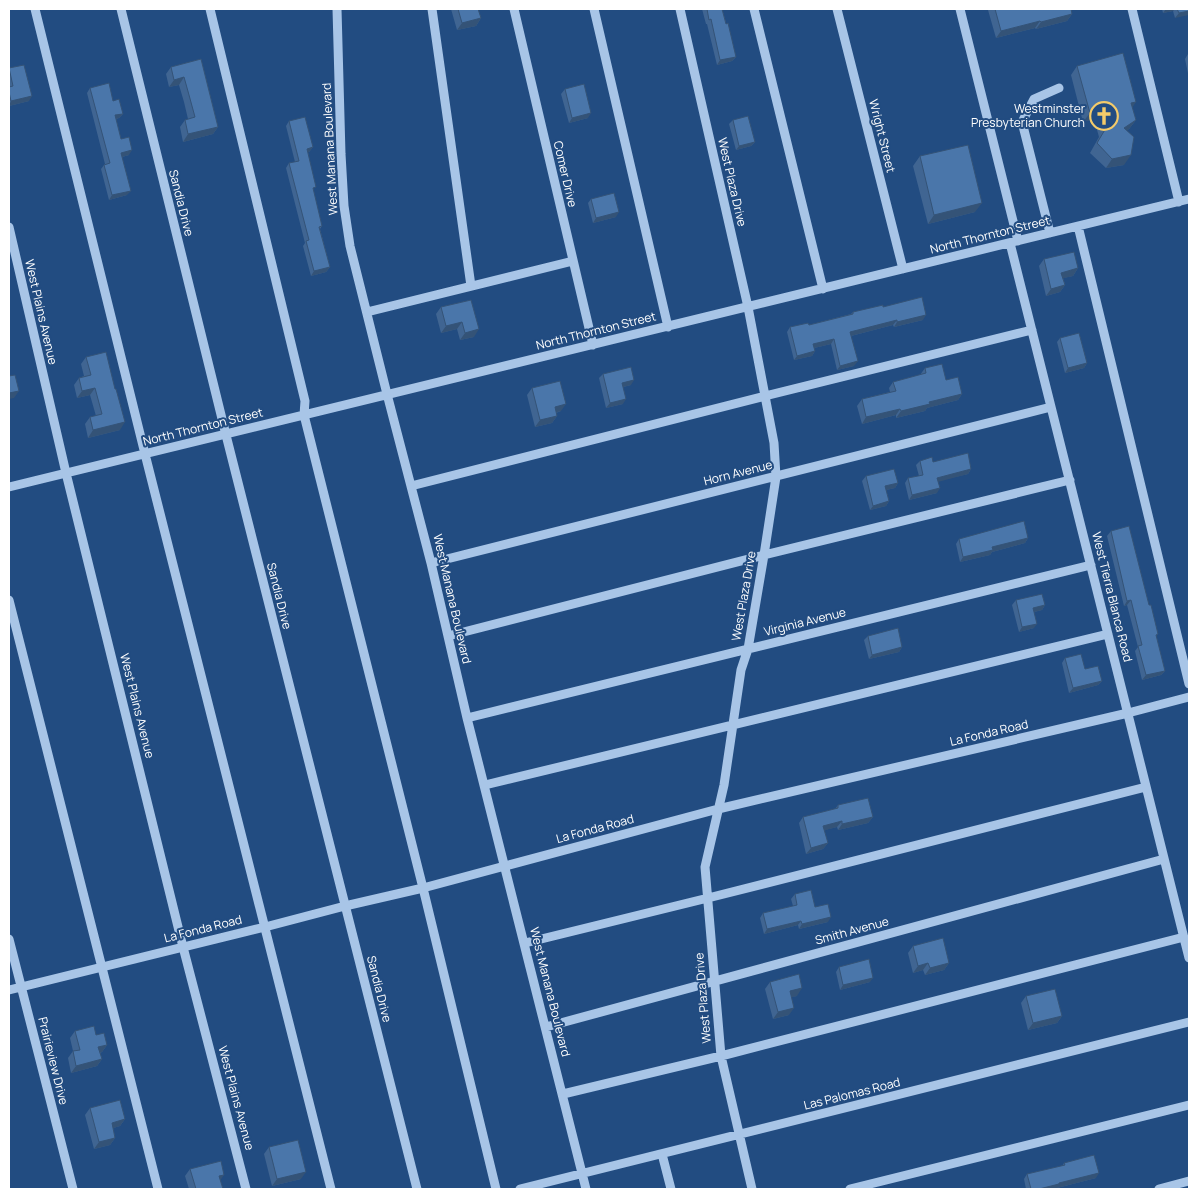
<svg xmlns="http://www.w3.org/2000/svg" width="1198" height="1198" font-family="Manrope,sans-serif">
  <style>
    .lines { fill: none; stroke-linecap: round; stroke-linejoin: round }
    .minor { stroke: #a8c5e7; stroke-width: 9 }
    .wall { fill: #406592 }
    .shaded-wall { fill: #345377 }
    .building { fill: #4a76aa; stroke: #345377 }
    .labels { text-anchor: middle; stroke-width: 4; stroke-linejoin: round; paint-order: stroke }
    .poi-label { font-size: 12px; fill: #fff; stroke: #224c81; text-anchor: end }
    .street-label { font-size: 12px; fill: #fff; stroke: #224c81 }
  </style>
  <rect width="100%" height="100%" fill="#224c81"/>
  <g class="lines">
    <path class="minor" d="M35 9 145 454 331 1189
      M121 9 226 435 417 1189
      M210 9 305 401 304 415 423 888 496 1189
      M337 9 341 154 344 206 350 246 387 394 431 563 467 718 586 1189
      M432 9 471 286
      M514 9 593 345
      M594 9 668 327
      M680 9 748 307 774 443 776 477 764 555 748 649 741 670 724 785 705 867 721 1056 752 1189
      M754 9 823 289
      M837 9 903 269
      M960 9 1018 241
      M1132 9 1179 202
      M1078 226 1189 684
      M9 227 66 473 183 947 246 1189
      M1050 233 1022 122 1034 99 1059 88
      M1010 243 1189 958
      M367 312 573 261
      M411 486 765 396 1032 330
      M9 487 1189 199
      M431 563 1051 407
      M9 600 158 1189
      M448 636 764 555 1070 480
      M467 718 1091 565
      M485 785 1108 634
      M9 939 73 1189
      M525 943 708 898 1146 787
      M9 990 265 927 345 906 423 888 718 809 1128 713 1189 697
      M546 1027 1164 859
      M563 1094 721 1056 1184 937
      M662 1154 671 1189
      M520 1189 1189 1022
      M850 1189 1189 1105
      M1159 1189 1189 1181"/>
  </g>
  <path class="wall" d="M451 9H478L481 18 476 26 457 30Z
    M702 9H722L736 57 732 61 717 65 707 24H706Z
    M989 9H1071L1072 14 1067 21 1036 29 1035 28 996 38 988 10Z
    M1162 9H1189L1175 18 1173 11 1163 13Z
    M1189 53V78L1185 59 1188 54Z
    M201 59 218 127 213 134 183 142 180 127 185 120 188 119 184 102 179 85 169 87 166 74 171 67Z
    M1077 66 1132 108 1136 120 1129 129 1127 130 1124 165 1106 168 1090 153 1099 137 1094 119 1083 122 1071 75Z
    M9 68 29 101 9 106Z
    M90 88 113 101 123 114 119 118 116 119 121 139 129 155 122 157 127 195 109 200 101 169 104 165 105 164 87 93Z
    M565 89 588 118 569 123 561 94Z
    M733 120 755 142 751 146 736 150 729 124Z
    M289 121 313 147 309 152H308L313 191 322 226 320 229 330 267 326 272 311 276 303 246 305 243 286 168 289 163 295 162 286 126Z
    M920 156 975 212 928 224 913 166Z
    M591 199 616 217 593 223 588 203Z
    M1044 259 1078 268 1073 276 1063 278 1065 285 1060 292 1046 296 1039 266Z
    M471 300 474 337 460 340 457 329 441 333 436 314 441 307Z
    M883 307 923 320 894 327 893 325 851 336 854 366 837 370 831 344 814 348 815 351 812 356 794 360 787 332 790 327 809 325 851 314 853 312Z
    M1060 338 1087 363 1084 368 1065 373 1057 342Z
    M86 357 120 430 88 438 85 424 90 417 96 416 90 395 77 398 74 385 79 378 84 376 81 364Z
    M925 368 946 380 962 394 958 400 927 408 925 411 896 418V415L862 424 857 406 862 399 890 392 889 388 893 382 920 375Z
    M603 374 631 385 623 387V404L606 408 599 378Z
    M532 388 561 411 556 413 557 416 552 423 535 427 527 395Z
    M920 461 971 469 968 474 938 481 937 493 909 500 905 483 908 478 919 476 916 465Z
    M866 476 898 483 895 488 886 490 889 501 886 506 870 510 862 481Z
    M1111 531 1149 605 1158 634 1156 636 1165 671 1161 675 1142 680 1135 651 1138 647 1127 605 1124 606 1107 536Z
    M1028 538 1025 543 992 552 990 555 960 562 956 544 959 539Z
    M1016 600 1045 605 1042 610 1034 612V628L1019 632 1012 605Z
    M868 636 902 647 899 652 869 659 864 640Z
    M1065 658 1085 669 1102 681 1098 685 1069 693 1062 663Z
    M838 805 873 817 868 823 838 830 837 827 824 830 828 843 823 849 806 854 799 823 803 817 835 809Z
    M795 894 815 907 828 922 799 929 798 925 764 934 760 918 763 913 793 906 791 899Z
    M913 946 949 963 944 970 925 975 923 970 913 973 908 953Z
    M839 967 870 982 840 990 836 972Z
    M770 982 797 996 791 997 789 1015 773 1019 765 989Z
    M1026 996 1062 1016 1057 1023 1028 1030 1021 1003Z
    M75 1031 96 1035 107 1045 102 1052 100 1053 102 1059 97 1066 71 1073 68 1058 73 1051 70 1038Z
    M90 1108 125 1119 120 1126 113 1128 115 1138 110 1145 94 1149 85 1115Z
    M269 1147 301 1179 272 1186 264 1154Z
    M1064 1163 1096 1178 1057 1188 1055 1189H1026L1024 1179 1027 1174 1062 1166Z
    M190 1169 220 1181 223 1189H189L185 1176Z"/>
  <path class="shaded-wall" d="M1166 9H1175L1173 11 1163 13Z
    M1189 11V15L1175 18 1179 13Z
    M1072 14 1067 21 1036 29 1041 22Z
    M481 18 476 26 457 30 462 23Z
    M1040 21 1035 28 996 38 1001 31Z
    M736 57 732 61 717 65 720 60Z
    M184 77 179 85 169 87 174 80Z
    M32 96 29 101 9 106 11 101Z
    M1136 102 1130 111 1131 103Z
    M1101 110 1094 119 1083 122 1090 113Z
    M591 113 588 118 569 123 572 118Z
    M123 114 119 118 112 120 115 115Z
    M1136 120 1129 129 1117 137 1124 128Z
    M218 127 213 134 183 142 188 134Z
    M755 142 751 146 736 150 739 146Z
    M313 147 309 152 303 153 307 149Z
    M132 150 129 155 118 158 121 153Z
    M1131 155 1124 165 1106 168 1112 159Z
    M131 191 127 195 109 200 112 195Z
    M982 203 975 212 928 224 934 215Z
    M619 212 616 217 593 223 596 218Z
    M330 267 326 272 311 276 314 271Z
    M1078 268 1073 276 1056 280 1061 273Z
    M1065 285 1060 292 1046 296 1051 289Z
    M926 315 923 320 894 327 897 322Z
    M897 320 893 325 847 337 850 332Z
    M462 322 457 329 441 333 446 326Z
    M479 329 474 337 460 340 465 333Z
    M834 339 831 344 810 349 813 344Z
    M815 351 812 356 794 360 797 356Z
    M858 361 854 366 837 370 840 366Z
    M1087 363 1084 368 1065 373 1068 368Z
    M634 380 631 385 619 388 622 383Z
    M95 388 90 395 77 398 82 391Z
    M19 391 14 398 9 399V393Z
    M962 394 958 400 927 408 925 411 896 418 901 411 929 402Z
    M626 399 623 404 606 408 610 403Z
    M566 404 561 411 550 414 555 407Z
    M900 409 896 415 862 424 866 417Z
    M557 416 552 423 535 427 540 420Z
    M125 422 120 430 88 438 93 430Z
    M971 469 968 474 934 483 937 478Z
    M898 483 895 488 882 491 885 486Z
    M940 488 937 493 909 500 912 495Z
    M889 501 886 506 870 510 873 506Z
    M1028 538 1025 543 992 552 990 555 960 562 963 557 992 547Z
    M1131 600 1127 605 1124 606 1127 601Z
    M1045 605 1042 610 1030 613 1033 608Z
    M1037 624 1034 628 1019 632 1022 627Z
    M902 647 899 652 869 659 872 655Z
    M1165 671 1161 675 1142 680 1146 675Z
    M1102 681 1098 685 1069 693 1073 688Z
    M873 817 868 823 838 830 842 824Z
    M842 821 837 827 819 832 823 826Z
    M828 843 823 849 806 854 811 848Z
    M831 917 828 922 799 929 802 924Z
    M801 921 798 925 764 934 767 929Z
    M928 963 923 970 913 973 918 966Z
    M949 963 944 970 925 975 930 968Z
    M873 978 870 982 840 990 843 985Z
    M802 988 797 996 785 999 790 991Z
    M794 1008 789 1015 773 1019 778 1012Z
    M1062 1016 1057 1023 1028 1030 1033 1023Z
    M107 1045 102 1052 93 1054 98 1047Z
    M102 1059 97 1066 71 1073 76 1066Z
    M125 1119 120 1126 107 1130 112 1123Z
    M115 1138 110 1145 94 1149 99 1142Z
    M306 1172 301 1179 272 1186 277 1179Z
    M1099 1173 1096 1178 1057 1188 1056 1189H1039L1059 1183Z
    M224 1175 219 1182V1176Z"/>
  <path class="building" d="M458 9H478L481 18 462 23Z
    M707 9H722L726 24 728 23 736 57 720 60 711 19 709 20Z
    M995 9H1071L1072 14 1041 22 1040 21 1001 31Z
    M1177 9H1189V11L1179 13Z
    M1123 53 1136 102 1131 103 1136 120 1124 128 1134 137 1131 155 1112 159 1097 143 1106 128 1101 110 1090 113 1077 66Z
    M201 59 218 127 188 134 185 120 195 117 189 95 184 77 174 80 171 67Z
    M24 65 32 96 11 101 9 92V87L13 86 9 68Z
    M109 83 113 101 119 99 123 114 115 115 121 139 129 137 132 150 121 153 131 191 112 195 104 165 110 163 90 88Z
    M584 84 591 113 572 118 565 89Z
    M748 116 755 142 739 146 733 120Z
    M305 117 313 147 307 149 316 187 313 188 322 226 319 227 330 267 314 271 306 241 309 240 289 163 299 161 289 121Z
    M968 145 982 203 934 215 920 156Z
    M614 193 619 212 596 218 591 199Z
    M1074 252 1078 268 1061 273 1065 285 1051 289 1044 259Z
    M922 297 926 315 897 322V320L850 332 858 361 840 366 834 339 813 344 815 351 797 356 790 327 808 323 809 325 853 314V312L883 305V307Z
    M471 300 479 329 465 333 462 322 446 326 441 307Z
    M1079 333 1087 363 1068 368 1060 338Z
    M106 352 115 389H116L125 422 93 430 90 417 102 414 95 388 82 391 79 378 91 375 86 357Z
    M942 364 946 380 958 377 962 394 929 402 930 404 901 411 900 409 866 417 862 399 896 391 893 382 926 373 925 368Z
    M631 367 634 380 622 383 626 399 610 403 603 374Z
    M15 375 19 391 9 393V376Z
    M560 381 566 404 555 407 557 416 540 420 532 388Z
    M968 453 971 469 937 478 940 488 912 495 908 478 923 475 920 461 932 457 933 462Z
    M894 469 898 483 885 486 889 501 873 506 866 476Z
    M1024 521 1028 538 992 547 993 550 963 557 959 539Z
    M1129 526 1149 605H1151L1158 634 1156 635 1165 671 1146 675 1138 646 1142 645 1131 600 1127 601 1111 531Z
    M1042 594 1045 605 1033 608 1037 624 1022 627 1016 600Z
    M898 628 902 647 872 655 868 636Z
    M1081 654 1085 669 1098 666 1102 681 1073 688 1065 658Z
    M868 798 873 817 842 824V821L823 826 828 843 811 848 803 817 838 808V805Z
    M811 890 815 907 828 904 831 917 802 924 801 921 767 929 763 913 797 905 795 894Z
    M943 938 949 963 930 968 928 963 918 966 913 946Z
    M869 959 873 978 843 985 839 967Z
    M799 974 802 988 790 991 794 1008 778 1012 770 982Z
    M1055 989 1062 1016 1033 1023 1026 996Z
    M94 1026 96 1035 104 1033 107 1045 98 1047 102 1059 76 1066 73 1051 80 1050 75 1031Z
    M120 1100 125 1119 112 1123 115 1138 99 1142 90 1108Z
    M298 1140 306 1172 277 1179 269 1147Z
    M1094 1155 1099 1173 1059 1183V1184L1039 1189H1031L1027 1174 1065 1165 1064 1163Z
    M221 1161 224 1175 219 1176 223 1189H196L190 1169Z"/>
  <defs>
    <symbol id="church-ring" viewBox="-11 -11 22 22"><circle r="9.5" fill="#224c81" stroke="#f4cb6a" stroke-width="1.5"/><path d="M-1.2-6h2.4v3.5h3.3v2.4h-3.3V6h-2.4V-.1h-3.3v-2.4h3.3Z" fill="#f4cb6a"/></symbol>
  </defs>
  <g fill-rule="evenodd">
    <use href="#church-ring" x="1088" y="100" width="32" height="32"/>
  </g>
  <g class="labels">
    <g class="poi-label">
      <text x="1085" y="113">Westminster<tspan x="1085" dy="14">Presbyterian Church</tspan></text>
    </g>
    <g class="street-label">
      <text transform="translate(882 136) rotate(76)" y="4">Wright Street</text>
      <text transform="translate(330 149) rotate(-93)" y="4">West Manana Boulevard</text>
      <text transform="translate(565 174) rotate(77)" y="4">Comer Drive</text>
      <text transform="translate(732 182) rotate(77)" y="4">West Plaza Drive</text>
      <text transform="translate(181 203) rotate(76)" y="4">Sandia Drive</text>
      <text transform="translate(990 235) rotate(-14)" y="4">North Thornton Street</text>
      <text transform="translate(41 312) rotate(77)" y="4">West Plains Avenue</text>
      <text transform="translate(596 331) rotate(-14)" y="4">North Thornton Street</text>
      <text transform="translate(203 427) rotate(-14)" y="4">North Thornton Street</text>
      <text transform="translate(738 473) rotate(-14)" y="4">Horn Avenue</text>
      <text transform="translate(279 596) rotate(76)" y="4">Sandia Drive</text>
      <text transform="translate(744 596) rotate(-80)" y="4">West Plaza Drive</text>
      <text transform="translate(1112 597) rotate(76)" y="4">West Tierra Blanca Road</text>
      <text transform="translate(452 599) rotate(77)" y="4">West Manana Boulevard</text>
      <text transform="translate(805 622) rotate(-14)" y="4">Virginia Avenue</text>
      <text transform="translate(137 706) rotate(76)" y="4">West Plains Avenue</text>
      <text transform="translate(989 733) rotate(-13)" y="4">La Fonda Road</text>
      <text transform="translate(595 829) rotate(-15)" y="4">La Fonda Road</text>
      <text transform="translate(203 929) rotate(-14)" y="4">La Fonda Road</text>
      <text transform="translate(852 931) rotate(-15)" y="4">Smith Avenue</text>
      <text transform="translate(379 989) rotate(76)" y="4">Sandia Drive</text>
      <text transform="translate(550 992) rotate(76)" y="4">West Manana Boulevard</text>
      <text transform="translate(703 998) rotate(-95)" y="4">West Plaza Drive</text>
      <text transform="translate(53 1061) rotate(76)" y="4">Prairieview Drive</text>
      <text transform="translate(852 1094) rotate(-14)" y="4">Las Palomas Road</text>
      <text transform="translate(236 1098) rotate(75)" y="4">West Plains Avenue</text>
    </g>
  </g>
  <rect width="1198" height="1198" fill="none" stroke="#ffffff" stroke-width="20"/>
</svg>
